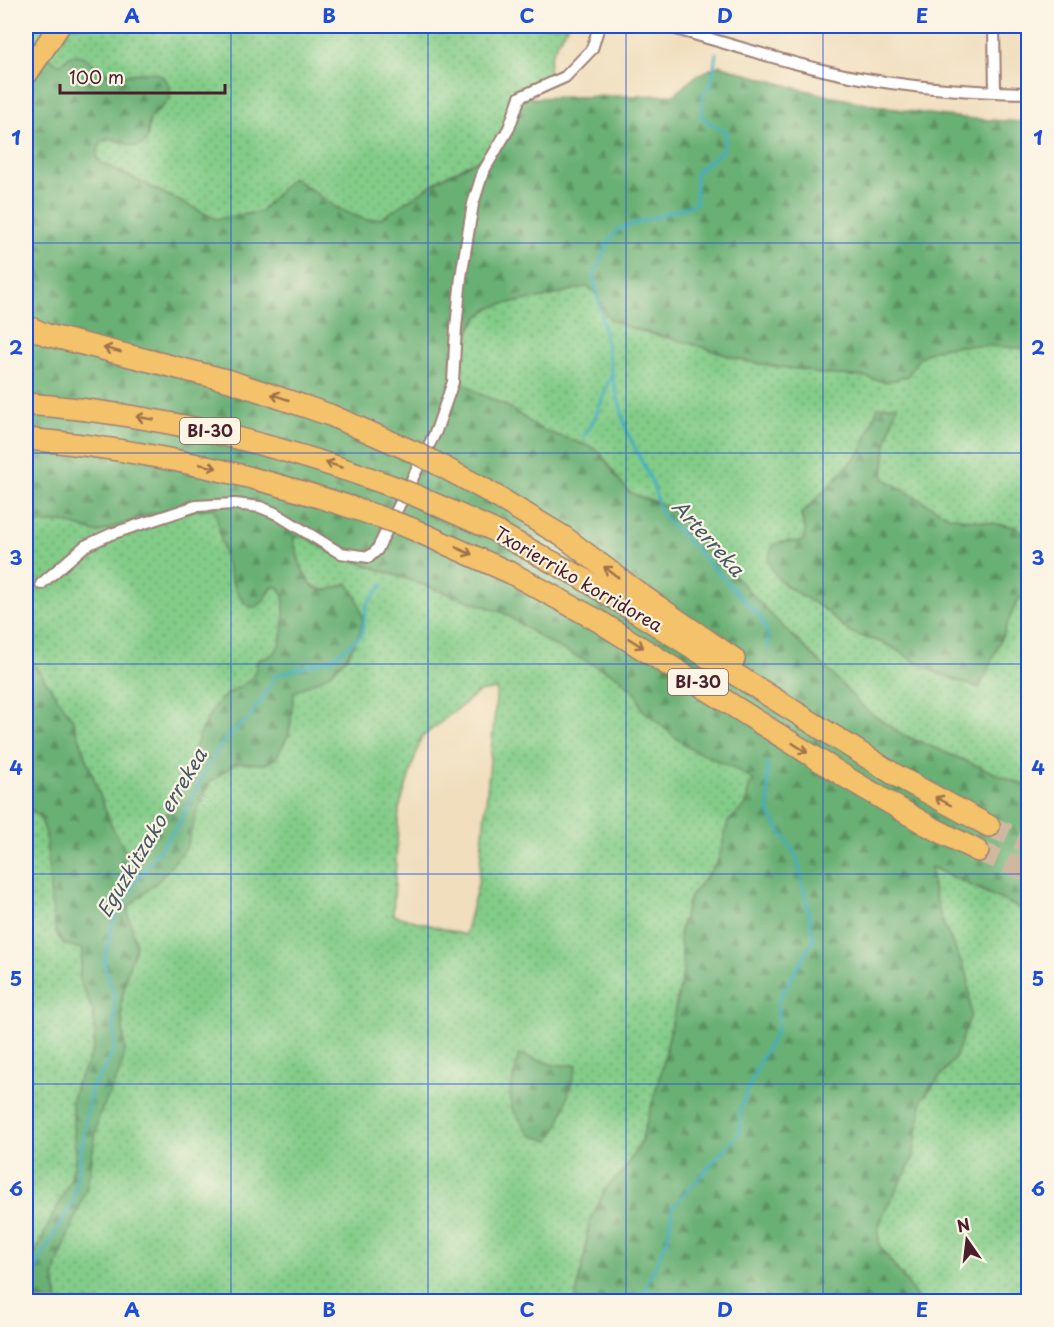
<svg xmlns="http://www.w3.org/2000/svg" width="1054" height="1327" font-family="'Playpen Sans',sans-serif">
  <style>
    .grass { fill: url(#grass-dots); stroke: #66765a; stroke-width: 1.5; fill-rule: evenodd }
    .forest { fill: url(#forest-firs); stroke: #5a6850; stroke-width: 1.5 }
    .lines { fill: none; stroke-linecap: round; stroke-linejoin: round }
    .stream { stroke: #43afc0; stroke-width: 3 }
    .highway-tunnel { stroke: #cfb8a0; stroke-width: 21; stroke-dasharray: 21 10; stroke-linecap: butt }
    .street-casing { stroke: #9d7e74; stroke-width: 14 }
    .highway-casing { stroke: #9d7e74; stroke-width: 24 }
    .street { stroke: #fff; stroke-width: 10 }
    .highway { stroke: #f3c26a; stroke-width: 21 }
    .highway-bridge-casing { stroke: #9d7e74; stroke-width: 24; stroke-linecap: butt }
    .highway-bridge { stroke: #f3c26a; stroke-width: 21 }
    .oneway { stroke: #9e704a }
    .grid { fill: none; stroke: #1d4ed8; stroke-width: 1.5; stroke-opacity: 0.55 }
    .labels { text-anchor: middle; stroke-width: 4.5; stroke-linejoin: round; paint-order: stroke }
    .shield { fill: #fcf5e5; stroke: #7f5f63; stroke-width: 1.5 }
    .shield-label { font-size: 16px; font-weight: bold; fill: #4a1f2b }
    .street-label { font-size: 18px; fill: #4a1f2b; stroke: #fcf5e5 }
    .water-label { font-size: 20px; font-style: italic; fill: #475967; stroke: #fcf5e5 }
    .neatline { fill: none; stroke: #1d4ed8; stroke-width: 2 }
    .grid-label { font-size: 20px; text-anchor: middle; font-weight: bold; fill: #1d4ed8 }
  </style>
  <defs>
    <pattern id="grass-dots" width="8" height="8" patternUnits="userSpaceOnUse" patternTransform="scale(1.5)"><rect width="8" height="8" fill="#82cc88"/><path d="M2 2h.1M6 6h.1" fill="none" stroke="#6ca56f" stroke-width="1.8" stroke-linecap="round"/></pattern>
    <pattern id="forest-firs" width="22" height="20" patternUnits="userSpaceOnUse" patternTransform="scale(1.5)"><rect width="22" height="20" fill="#69b074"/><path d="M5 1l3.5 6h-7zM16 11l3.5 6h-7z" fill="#588f5f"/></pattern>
  </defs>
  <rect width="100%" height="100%" fill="#fcf5e5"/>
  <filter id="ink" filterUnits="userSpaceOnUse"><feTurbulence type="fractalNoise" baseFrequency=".0167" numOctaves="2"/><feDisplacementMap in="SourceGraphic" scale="12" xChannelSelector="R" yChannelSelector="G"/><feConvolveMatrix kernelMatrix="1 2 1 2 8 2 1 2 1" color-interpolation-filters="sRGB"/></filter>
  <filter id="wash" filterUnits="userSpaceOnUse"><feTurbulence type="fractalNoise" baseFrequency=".008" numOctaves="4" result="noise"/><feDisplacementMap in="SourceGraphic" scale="24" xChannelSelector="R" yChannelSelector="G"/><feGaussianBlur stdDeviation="1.35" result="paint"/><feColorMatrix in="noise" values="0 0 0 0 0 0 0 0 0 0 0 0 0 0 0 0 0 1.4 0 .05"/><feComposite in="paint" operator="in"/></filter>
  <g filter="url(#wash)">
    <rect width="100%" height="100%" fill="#f0debd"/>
    <path class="grass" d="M33 26H409C424 33 441 35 457 32V26H568C555 47 546 56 550 83L522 101 490 154 442 178 382 218 367 220 352 215 335 207 312 190 292 178 260 212 216 219 98 161C91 133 115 139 131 145L148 136 150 118 162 107 145 72C115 78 113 80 89 60L60 65 26 42V35Z
      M587 287C602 290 596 312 614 321 638 333 664 336 689 343 707 348 724 355 742 360 763 365 785 368 807 370L815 373 866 377 885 382 908 376C912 370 915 362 921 357 943 339 1002 347 1028 349V539L1016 527 948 516 883 478 886 445 896 406 878 407 861 452 801 515 805 529 804 540 799 542 786 541 770 564 775 573 786 586 824 609 850 632 886 644 935 671 979 688 1015 606 1020 598 1028 596V787L901 734 865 709 826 668 773 617 736 577 697 539 683 520 660 503 637 496 628 491 618 479 600 452 542 430 505 405 480 394 459 381C463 350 465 313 500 305 514 301 528 301 542 298 557 295 572 289 587 287Z
      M215 508 233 584 262 603 273 587H279C288 597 284 637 278 648 274 656 264 658 257 661 256 684 241 684 226 695 218 701 213 713 207 722 196 739 192 757 185 777 174 809 155 837 129 858L110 823 72 719 26 653V516L29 517 31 524 64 522 98 533 150 514Z
      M293 537H306L332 553 504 613 549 643 619 677 636 693 642 709 687 747 736 769 754 781 749 787 746 805 728 822 718 862 690 897 679 934 684 969 661 1073 641 1142 623 1172 607 1187 589 1223 584 1259 575 1301 58 1302 54 1279 57 1265 87 1187 98 1118 120 1071 125 1052 121 1004 127 972 136 946 127 908 159 880 210 782 236 763 266 764 289 734 294 692 331 673 349 655 362 623 328 590C302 590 299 557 293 537ZM497 689 478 884 465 935 393 915 399 809 421 738 479 692ZM519 1054 554 1065 512 1108Z
      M26 805 40 817 46 833 51 901 64 944 83 949 79 979 93 1011 95 1039 92 1053 75 1087 72 1101 75 1158 72 1176 26 1272Z
      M931 867 1028 912V1301H920L879 1245 878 1230 883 1213 913 1159 922 1099 955 1058 968 977 942 921 932 885Z"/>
    <path class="forest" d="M26 42 60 65C82 38 95 74 115 76 132 77 155 63 167 82 179 103 156 106 150 119 147 126 149 135 146 142 142 145 139 147 133 146 127 145 121 141 115 139 101 136 95 150 98 161L216 219 260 212 292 178 312 190 335 207 352 215 367 220 382 218 442 178 490 154 524 98 674 95 696 76 720 65C747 75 773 81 800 89 876 108 951 120 1028 122V349C1002 347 943 339 921 357 915 362 912 370 908 376L885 382 866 377 815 373 807 370C785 368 763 365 742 360 724 355 707 348 689 343 664 335 638 333 614 321 596 312 602 290 587 287 572 289 557 295 542 298 528 301 514 301 500 305 465 313 463 350 459 380L480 394 505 405 542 430 589 446 600 452 618 479 628 491 637 496 666 506 683 520 697 539 736 577 773 617 826 668 865 709 901 734 1028 787V912L931 867 932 885 942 921 968 977 971 1015 955 1058 922 1099 913 1159 884 1213 878 1230 879 1245 920 1301H575L584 1259 589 1223 607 1187 623 1172 641 1142 661 1073 684 969 679 934 690 897 718 862 728 822 746 805 749 786 754 781 736 769 687 747 642 709 636 693 619 677 549 643 504 613 332 553 306 537H293C296 551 304 587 320 590 329 592 340 586 348 583 355 593 361 604 362 617 364 635 345 661 332 672 321 680 306 686 294 692L289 734 276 758 266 764 236 763 210 782 202 796 186 848 159 880 127 908 136 946 127 972 121 1003 125 1052 120 1071 98 1118 87 1187 57 1265 54 1279 58 1301H26V1272L72 1176 75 1158 72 1101 75 1087 92 1053 95 1039 93 1011 79 979 83 949 64 944 56 933 51 901 46 833 40 817 26 805V653L72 718 110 823 129 858C155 837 174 808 186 776 194 751 200 727 216 705 229 686 256 689 257 661 264 658 274 656 278 648 284 637 288 597 279 587H272L262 603 255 608C229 605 220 531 215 508L150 514 98 533 64 522 31 524 29 517 26 516Z
      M897 405 886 445 883 478 948 516 1016 527 1028 539V596L1020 598 1015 606 980 688C958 682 936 673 916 662 906 656 898 650 888 645 876 639 861 638 849 631 840 626 834 616 825 610 809 598 758 578 771 550 777 536 794 545 804 540L805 529 801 515 861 452 878 407Z
      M519 1054 554 1065H577L561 1119 550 1141 530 1135 512 1108 510 1092Z"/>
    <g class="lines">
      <path class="stream" d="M612 375 627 432 653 484 660 512 761 618 768 635V649
        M583 438 595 418 612 373 594 277 606 247 618 229 696 204V172L722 151 727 133 702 118V95L711 87 716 53
        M27 1302 29 1287 43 1254 73 1202 91 1089 106 1067 115 1046 114 995 104 964 112 924 137 879 178 826 205 772 224 740 250 717 277 675 332 659 362 635 366 606 383 585
        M644 1302 646 1286 668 1238 672 1208 740 1132V1109L759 1063 778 1028V1001L814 939 797 857 769 813 767 763"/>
    </g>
  </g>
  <g filter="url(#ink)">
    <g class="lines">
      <path class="highway-tunnel" d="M989 826 1028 843
        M978 851 1028 871"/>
      <defs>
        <path id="street" d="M665 26C735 45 806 70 878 81 928 89 978 92 1028 93
          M994 26 995 92
          M41 584 85 546 111 534 196 506 235 504 260 507 275 513 340 553 369 557 377 550 436 431 453 382 456 328 461 277 473 204 483 172 509 128 520 97 565 77 592 49 599 26"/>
        <path id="highway" d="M26 75 59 26
          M26 326 47 335 230 381 330 415 414 452
          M26 404C151 413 272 442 389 485
          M26 439C146 449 262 476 377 516
          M432 461 484 489 564 537 644 597 734 659
          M419 497 491 529 582 578 897 776 989 826
          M410 528 511 573 597 620 849 779 927 825 978 851"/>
      </defs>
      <use href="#street" class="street-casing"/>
      <use href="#highway" class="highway-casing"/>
      <use href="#street" class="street"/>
      <use href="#highway" class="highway"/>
      <defs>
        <path id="highway-bridge" d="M414 452 432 461
          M389 485 419 497
          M377 516 410 528"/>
      </defs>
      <use href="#highway-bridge" class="highway-bridge-casing"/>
      <use href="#highway-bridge" class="highway-bridge"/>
    </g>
    <defs><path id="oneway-shaft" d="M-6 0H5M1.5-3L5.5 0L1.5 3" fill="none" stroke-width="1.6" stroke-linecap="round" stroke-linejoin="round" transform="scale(1.5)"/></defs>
    <g class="oneway">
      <use href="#oneway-shaft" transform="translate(112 350) rotate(-166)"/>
      <use href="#oneway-shaft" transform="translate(280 397) rotate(-161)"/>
      <use href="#oneway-shaft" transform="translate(145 418) rotate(-170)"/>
      <use href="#oneway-shaft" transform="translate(334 465) rotate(-161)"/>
      <use href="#oneway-shaft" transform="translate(208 466) rotate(12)"/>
      <use href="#oneway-shaft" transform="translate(464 551) rotate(24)"/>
      <use href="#oneway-shaft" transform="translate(611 572) rotate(-143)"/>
      <use href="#oneway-shaft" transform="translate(636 643) rotate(32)"/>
      <use href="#oneway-shaft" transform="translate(800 748) rotate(33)"/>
      <use href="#oneway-shaft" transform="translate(943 801) rotate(-152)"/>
    </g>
  </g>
  <path class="grid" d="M231 26V1302M428 26V1302M626 26V1302M823 26V1302M26 243H1028M26 453H1028M26 664H1028M26 874H1028M26 1084H1028"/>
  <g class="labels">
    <g class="shield">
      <rect x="180" y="418" width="60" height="26" rx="4.5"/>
      <rect x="668" y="669" width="60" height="26" rx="4.5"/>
    </g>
    <g class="shield-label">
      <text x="210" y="437">BI-30</text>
      <text x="698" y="688">BI-30</text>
    </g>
    <g class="street-label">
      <text transform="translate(578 580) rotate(30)" y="6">Txorierriko korridorea</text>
    </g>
    <g class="water-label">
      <text transform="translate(708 538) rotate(48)" y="7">Arterreka</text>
      <text transform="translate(152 833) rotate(-59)" y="7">Eguzkitzako errekea</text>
    </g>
  </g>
  <rect width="1054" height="1327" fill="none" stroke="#fcf5e5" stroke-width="66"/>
  <g transform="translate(967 1240) rotate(346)" stroke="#fcf5e5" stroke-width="4.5" paint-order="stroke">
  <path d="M0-4.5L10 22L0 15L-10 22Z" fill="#4a1f2b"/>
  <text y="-9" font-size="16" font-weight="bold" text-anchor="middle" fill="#4a1f2b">N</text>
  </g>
  <path d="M60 84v9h165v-9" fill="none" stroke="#4a1f2b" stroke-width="3"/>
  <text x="69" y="84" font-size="18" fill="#4a1f2b" stroke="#fcf5e5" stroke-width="4.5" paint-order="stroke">100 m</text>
  <rect x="33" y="33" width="988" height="1261" class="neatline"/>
  <g class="grid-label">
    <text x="132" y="23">A</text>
    <text x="329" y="23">B</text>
    <text x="527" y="23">C</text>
    <text x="725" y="23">D</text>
    <text x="922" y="23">E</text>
    <text x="16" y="145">1</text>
    <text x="1038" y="145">1</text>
    <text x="16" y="355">2</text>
    <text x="1038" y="355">2</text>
    <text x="16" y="565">3</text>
    <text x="1038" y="565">3</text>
    <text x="16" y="775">4</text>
    <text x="1038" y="775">4</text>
    <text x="16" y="986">5</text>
    <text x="1038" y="986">5</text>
    <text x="16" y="1196">6</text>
    <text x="1038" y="1196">6</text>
    <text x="132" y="1317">A</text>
    <text x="329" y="1317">B</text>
    <text x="527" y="1317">C</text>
    <text x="725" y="1317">D</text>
    <text x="922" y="1317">E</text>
  </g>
</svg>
